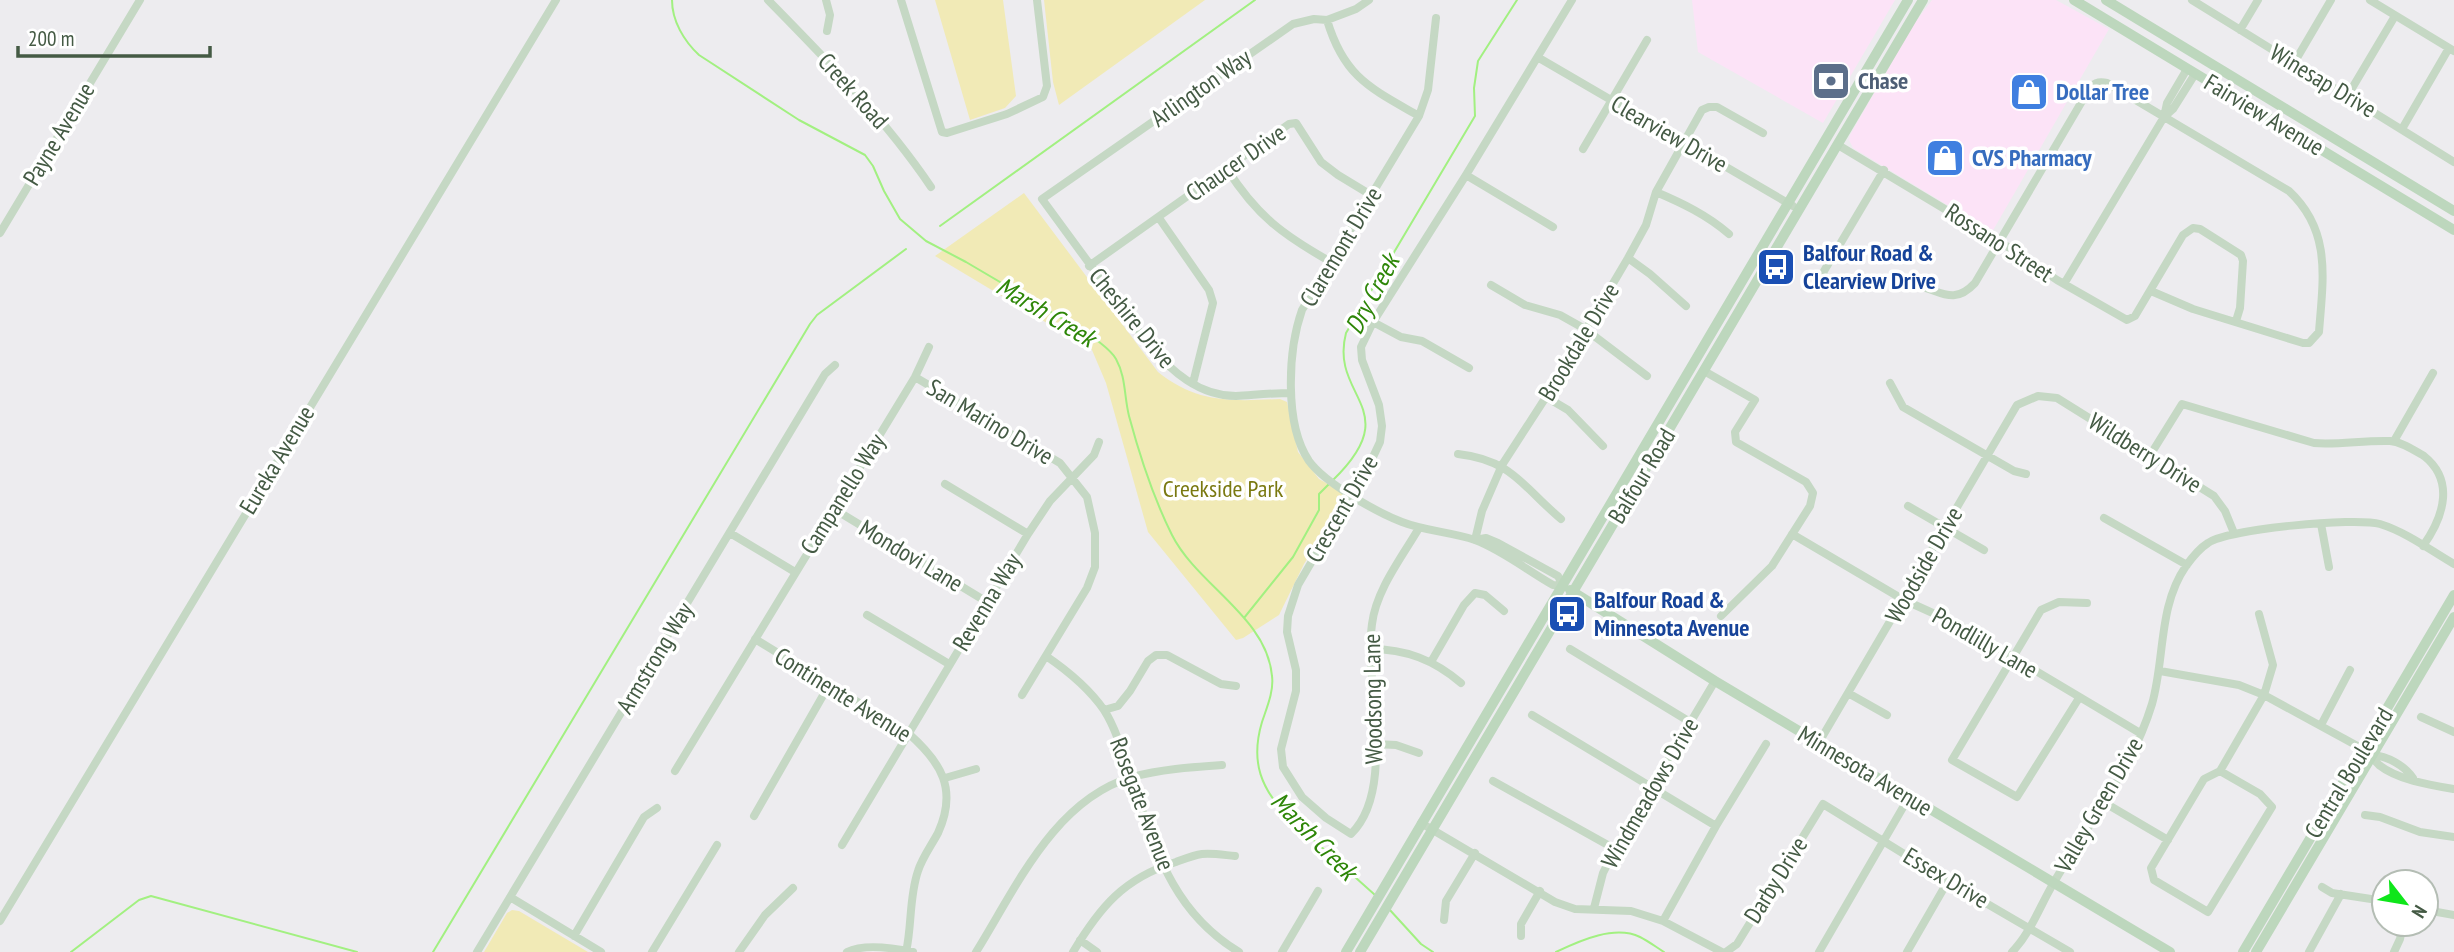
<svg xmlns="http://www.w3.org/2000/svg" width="2454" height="952" font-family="'PT Sans Narrow',sans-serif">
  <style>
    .commercial { fill: #fce3f7 }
    .green { fill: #f1eab6 }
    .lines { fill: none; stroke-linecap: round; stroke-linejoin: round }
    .stream { stroke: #a2f081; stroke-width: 2 }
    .street { stroke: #c5d8c4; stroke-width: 8 }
    .secondary { stroke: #bdd7bd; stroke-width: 10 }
    .labels { text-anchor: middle; stroke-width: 7; stroke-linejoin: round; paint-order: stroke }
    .service-label { font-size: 24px; font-weight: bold; fill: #4e5e75; stroke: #fff; text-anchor: start }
    .street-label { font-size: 24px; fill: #445a44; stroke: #fff }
    .shop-label { font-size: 24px; font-weight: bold; fill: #366cbe; stroke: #fff; text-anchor: start }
    .transit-label { font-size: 24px; font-weight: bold; fill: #164399; stroke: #fff; text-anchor: start }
    .park-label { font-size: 24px; fill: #7a7911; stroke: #fff }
    .water-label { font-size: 26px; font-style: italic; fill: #2d8607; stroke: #fff }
  </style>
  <rect width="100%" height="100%" fill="#edecef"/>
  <path class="commercial" d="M1692 0H1895L1823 123 1698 52Z
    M1932 0H2056L2109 29 1992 232 1853 148 1849 140 1850 135 1914 24Z"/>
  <path class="green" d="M935 0H1003L1016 96 1005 108 970 120Z
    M1044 0H1205L1059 105 1053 82Z
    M1024 193 1158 372C1198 404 1233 401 1280 399L1287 402 1298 452 1319 479 1348 495 1304 564 1279 615 1243 638 1236 640 1148 532 1106 383 1092 350 935 256Z
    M512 910 519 911 588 952H484L507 913Z"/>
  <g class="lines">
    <path class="stream" d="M672 0C672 21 684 41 699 55L799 120 865 155 873 166 884 191 900 219 926 241 966 262 1093 337C1101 344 1111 350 1116 359 1126 377 1124 396 1129 416 1140 457 1153 497 1172 535 1197 585 1267 617 1272 676 1274 691 1267 707 1262 722 1250 762 1261 789 1289 818L1375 895
      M940 226 1255 0
      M1333 480C1407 408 1329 398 1346 333L1475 116 1474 88 1478 61 1517 0
      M1244 618 1293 557 1319 510V494L1329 484
      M1389 909 1421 944 1433 952
      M71 952 139 900 151 896 357 952
      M433 952 810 324 817 315 906 249
      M1556 952C1581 940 1615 925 1640 937 1648 941 1656 947 1664 952"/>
    <path class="street" d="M768 0C826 59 885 119 931 187
      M826 0 830 15 827 31
      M901 0 942 132 947 133 1007 114 1043 97 1047 86 1037 0
      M2192 0 2454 162
      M2370 0 2454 51
      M1436 18 1428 90 1419 116 1302 310C1288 350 1284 424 1309 461 1325 483 1376 512 1402 522 1425 531 1451 532 1475 540 1502 550 1528 571 1553 585L1563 586
      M1327 20C1344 77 1370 88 1419 116
      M2240 30 2258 0
      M1539 58 1793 206
      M2294 63 2331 0
      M2348 95 2395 16
      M2164 117 2167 103 2187 69
      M2402 129 2449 48
      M1838 145 2013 250 2057 280 2127 320 2135 316 2183 235 2193 228 2200 229 2241 255 2243 261 2240 308 2236 321
      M1583 149 1647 40
      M1227 169C1257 216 1283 235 1331 262
      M1466 175 1553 227
      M1656 192C1682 203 1707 215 1729 234
      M1159 218 1209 290 1213 303 1193 383
      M0 233 140 0
      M1628 258 1650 274 1686 306
      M1089 266 1289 124 1296 123 1321 162 1338 175 1371 195
      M2064 284 2164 117 2173 109 2195 74
      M1491 285 1525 305 1560 315 1585 329 1647 376
      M1911 285C1937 286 1951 309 1975 283L2088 91C2093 83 2098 81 2107 83L2289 191C2332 231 2323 279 2319 332L2309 343H2303L2193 309 2151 291
      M1821 287 1824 271 1884 170
      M1373 322 1401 337 1422 341 1469 368
      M1704 371 1755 400 1735 432 1736 442 1806 482 1813 493 1810 506 1772 566 1721 616
      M915 377 1060 463 1087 497 1095 533V567L1087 588 1022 695
      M1890 383 1903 407 2014 471 2026 474
      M1291 393C1272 393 1254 395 1236 396 1199 396 1171 371 1149 345L1042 199 1293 24 1314 19 1327 20 1356 9 1369 0
      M1546 397 1568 410 1603 446
      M2394 441 2433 373
      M1458 454C1512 460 1523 487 1561 519
      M2149 457 2182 404 2314 443C2339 445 2364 440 2390 441 2402 442 2414 450 2424 456 2454 480 2445 515 2423 546
      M945 484 1028 534
      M1908 506 1984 550
      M834 509 987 602
      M2104 518 2187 565
      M2321 524 2329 567
      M1419 528C1402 557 1376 590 1372 624 1364 684 1397 789 1351 834L1326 818 1302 797 1283 767 1281 749 1296 691V670L1287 632 1288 616 1298 585 1373 457 1380 442 1382 426 1379 405 1362 360 1361 347 1373 322 1466 175 1572 0
      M730 533 795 572
      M1792 534 1904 600 1957 624 2140 733
      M1475 540 1482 511 1502 465 1546 397 1628 258 1646 225 1656 192 1702 110 1709 107H1717L1763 133
      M1475 540 1486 538 1498 543 1558 576 1563 586
      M867 615 949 664
      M755 639 908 733C941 762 958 789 938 833 931 846 922 858 918 871 909 897 912 926 906 952
      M1370 649C1406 649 1434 660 1461 683
      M1570 649 1690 722
      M1046 656C1068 671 1088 687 1104 710 1115 727 1122 750 1128 769 1154 842 1168 909 1239 952
      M1431 662 1464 605 1475 593 1485 595 1504 611
      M2160 671 2239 685 2264 695 2363 749C2370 754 2373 759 2379 765 2398 780 2430 785 2454 789
      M1848 693 1887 715
      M2079 698 2017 797 1952 760 2041 610 2059 602 2087 603
      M1104 710 1118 706 1130 691 1148 661 1156 655H1167L1221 684 1236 686
      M1532 715 1716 826
      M2421 717 2454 732
      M2321 725 2350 670
      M1375 744 1396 745 1419 753
      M1818 744 2017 405 2038 396 2057 398 2214 496 2225 511 2234 533
      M2372 755C2387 756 2404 765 2413 778
      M675 771 915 377 929 347
      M2220 771 2260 794 2272 807 2208 912 2154 880 2151 868 2204 779 2220 771 2264 695 2273 665 2259 614
      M945 778 976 769
      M1493 781 1615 849
      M2105 803 2168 840
      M2365 815 2380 817 2420 832 2454 837
      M754 816 829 685
      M1421 823 1555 902 1575 909 1631 911 1663 921 1722 952
      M842 845 1028 534 1050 501 1094 455 1099 442
      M2322 887 2332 893 2384 901
      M510 897 601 952
      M1594 908 1603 873 1615 849 1715 681
      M2426 910 2454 915
      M1444 920 1446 901 1475 853
      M0 921 556 0
      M1663 921 1716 826 1766 744
      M574 936 644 817 657 808
      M1521 936V924L1540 891
      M1080 940 1097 952
      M477 952 825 374 835 365
      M652 952 717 845
      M739 952 765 915 793 888
      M847 952C865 943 894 948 913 952
      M976 952C1016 888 1054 800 1132 777 1161 769 1193 767 1222 765
      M1073 952C1100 907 1124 878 1176 862 1184 859 1194 855 1202 854 1213 853 1224 855 1235 856
      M1282 952 1318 891
      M1726 952 1737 944 1823 804 1948 881 2070 952
      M1819 952 1909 797
      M1907 952 1948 881
      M2012 952C2030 934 2040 906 2053 884 2087 825 2132 770 2152 704 2165 659 2158 606 2186 566 2191 559 2200 548 2208 543 2228 529 2355 517 2380 524 2406 532 2430 550 2454 564
      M2309 952 2341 894
      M2394 952 2400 939 2403 924"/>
    <path class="secondary" d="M2074 0 2454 230
      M2106 0 2454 211
      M1570 590 1715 681 2170 952
      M1346 952 1908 0
      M1360 952 1923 0
      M2243 952 2454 595
      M2256 952 2454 617"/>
  </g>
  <defs>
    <symbol id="bank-square" viewBox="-11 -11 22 22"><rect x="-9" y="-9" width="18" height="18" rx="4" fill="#5c6f8a" stroke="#fff"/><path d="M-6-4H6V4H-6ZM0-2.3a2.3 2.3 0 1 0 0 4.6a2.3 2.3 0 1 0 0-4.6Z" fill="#fff"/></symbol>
    <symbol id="shop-square" viewBox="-11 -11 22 22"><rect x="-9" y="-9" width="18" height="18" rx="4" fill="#3f7fe0" stroke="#fff"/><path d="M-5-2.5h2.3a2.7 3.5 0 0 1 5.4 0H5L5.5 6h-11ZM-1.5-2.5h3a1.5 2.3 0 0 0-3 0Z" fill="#fff"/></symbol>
    <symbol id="bus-square" viewBox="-11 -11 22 22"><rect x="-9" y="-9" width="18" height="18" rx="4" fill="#1a4fb4" stroke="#fff"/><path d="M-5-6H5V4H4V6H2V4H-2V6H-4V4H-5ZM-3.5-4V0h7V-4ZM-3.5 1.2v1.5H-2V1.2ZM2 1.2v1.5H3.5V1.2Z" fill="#fff"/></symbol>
  </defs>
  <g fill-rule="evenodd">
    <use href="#bank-square" x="1809" y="59" width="44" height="44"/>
    <use href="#shop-square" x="2007" y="70" width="44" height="44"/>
    <use href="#shop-square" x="1923" y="136" width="44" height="44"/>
    <use href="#bus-square" x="1754" y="245" width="44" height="44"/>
    <use href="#bus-square" x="1545" y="592" width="44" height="44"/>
  </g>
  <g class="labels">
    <g class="service-label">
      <text x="1858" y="89">Chase</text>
    </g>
    <g class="street-label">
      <text transform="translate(2323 81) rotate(31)" y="8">Winesap Drive</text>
      <text transform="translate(1201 88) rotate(-35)" y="8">Arlington Way</text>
      <text transform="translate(853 91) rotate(48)" y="8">Creek Road</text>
      <text transform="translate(2264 115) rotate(31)" y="8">Fairview Avenue</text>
      <text transform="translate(59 134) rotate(-59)" y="8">Payne Avenue</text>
      <text transform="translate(1669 134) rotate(30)" y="8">Clearview Drive</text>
      <text transform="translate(1236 163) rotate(-35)" y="8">Chaucer Drive</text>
      <text transform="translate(1999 243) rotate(33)" y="8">Rossano Street</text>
      <text transform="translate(1341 247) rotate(-59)" y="8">Claremont Drive</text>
      <text transform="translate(1132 318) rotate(51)" y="8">Cheshire Drive</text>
      <text transform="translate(1579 342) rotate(-59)" y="8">Brookdale Drive</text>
      <text transform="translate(990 422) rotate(31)" y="8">San Marino Drive</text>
      <text transform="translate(2145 453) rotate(32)" y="8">Wildberry Drive</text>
      <text transform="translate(277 460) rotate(-59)" y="8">Eureka Avenue</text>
      <text transform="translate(1642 476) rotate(-59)" y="8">Balfour Road</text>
      <text transform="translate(843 494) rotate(-58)" y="8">Campanello Way</text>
      <text transform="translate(1342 509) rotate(-60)" y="8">Crescent Drive</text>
      <text transform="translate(911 556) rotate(31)" y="8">Mondovi Lane</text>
      <text transform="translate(1924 565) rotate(-60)" y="8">Woodside Drive</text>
      <text transform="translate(987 602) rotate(-59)" y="8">Revenna Way</text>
      <text transform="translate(1985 643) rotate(30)" y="8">Pondlilly Lane</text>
      <text transform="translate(655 658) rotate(-59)" y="8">Armstrong Way</text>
      <text transform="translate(843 695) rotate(32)" y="8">Continente Avenue</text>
      <text transform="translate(1373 699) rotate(-91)" y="8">Woodsong Lane</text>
      <text transform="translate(1865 771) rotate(31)" y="8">Minnesota Avenue</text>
      <text transform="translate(2349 773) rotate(-59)" y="8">Central Boulevard</text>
      <text transform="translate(1650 793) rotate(-60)" y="8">Windmeadows Drive</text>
      <text transform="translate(1142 804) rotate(69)" y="8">Rosegate Avenue</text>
      <text transform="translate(2099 805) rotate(-60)" y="8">Valley Green Drive</text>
      <text transform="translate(1946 878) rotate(31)" y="8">Essex Drive</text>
      <text transform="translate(1776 880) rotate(-58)" y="8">Darby Drive</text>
    </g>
    <g class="shop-label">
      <text x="2056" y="100">Dollar Tree</text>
      <text x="1972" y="166">CVS Pharmacy</text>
    </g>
    <g class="transit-label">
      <text x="1803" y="261">Balfour Road &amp;<tspan x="1803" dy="28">Clearview Drive</tspan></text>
      <text x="1594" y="608">Balfour Road &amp;<tspan x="1594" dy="28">Minnesota Avenue</tspan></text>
    </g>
    <g class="park-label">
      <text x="1223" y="497">Creekside Park</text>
    </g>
    <g class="water-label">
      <text transform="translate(1372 294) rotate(-62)" y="9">Dry Creek</text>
      <text transform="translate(1046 312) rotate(31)" y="9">Marsh Creek</text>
      <text transform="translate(1314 836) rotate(46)" y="9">Marsh Creek</text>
    </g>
  </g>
  <g transform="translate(2405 903) rotate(121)"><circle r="33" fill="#ffffff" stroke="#b4bdb4" stroke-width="2"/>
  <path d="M0-5L12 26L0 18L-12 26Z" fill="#0fe61b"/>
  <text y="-10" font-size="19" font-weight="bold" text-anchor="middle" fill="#445a44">N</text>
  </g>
  <path d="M18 46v10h192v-10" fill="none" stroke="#445a44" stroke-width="3.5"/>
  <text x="28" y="46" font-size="21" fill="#445a44" stroke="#ffffff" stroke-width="5" paint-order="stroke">200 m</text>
</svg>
